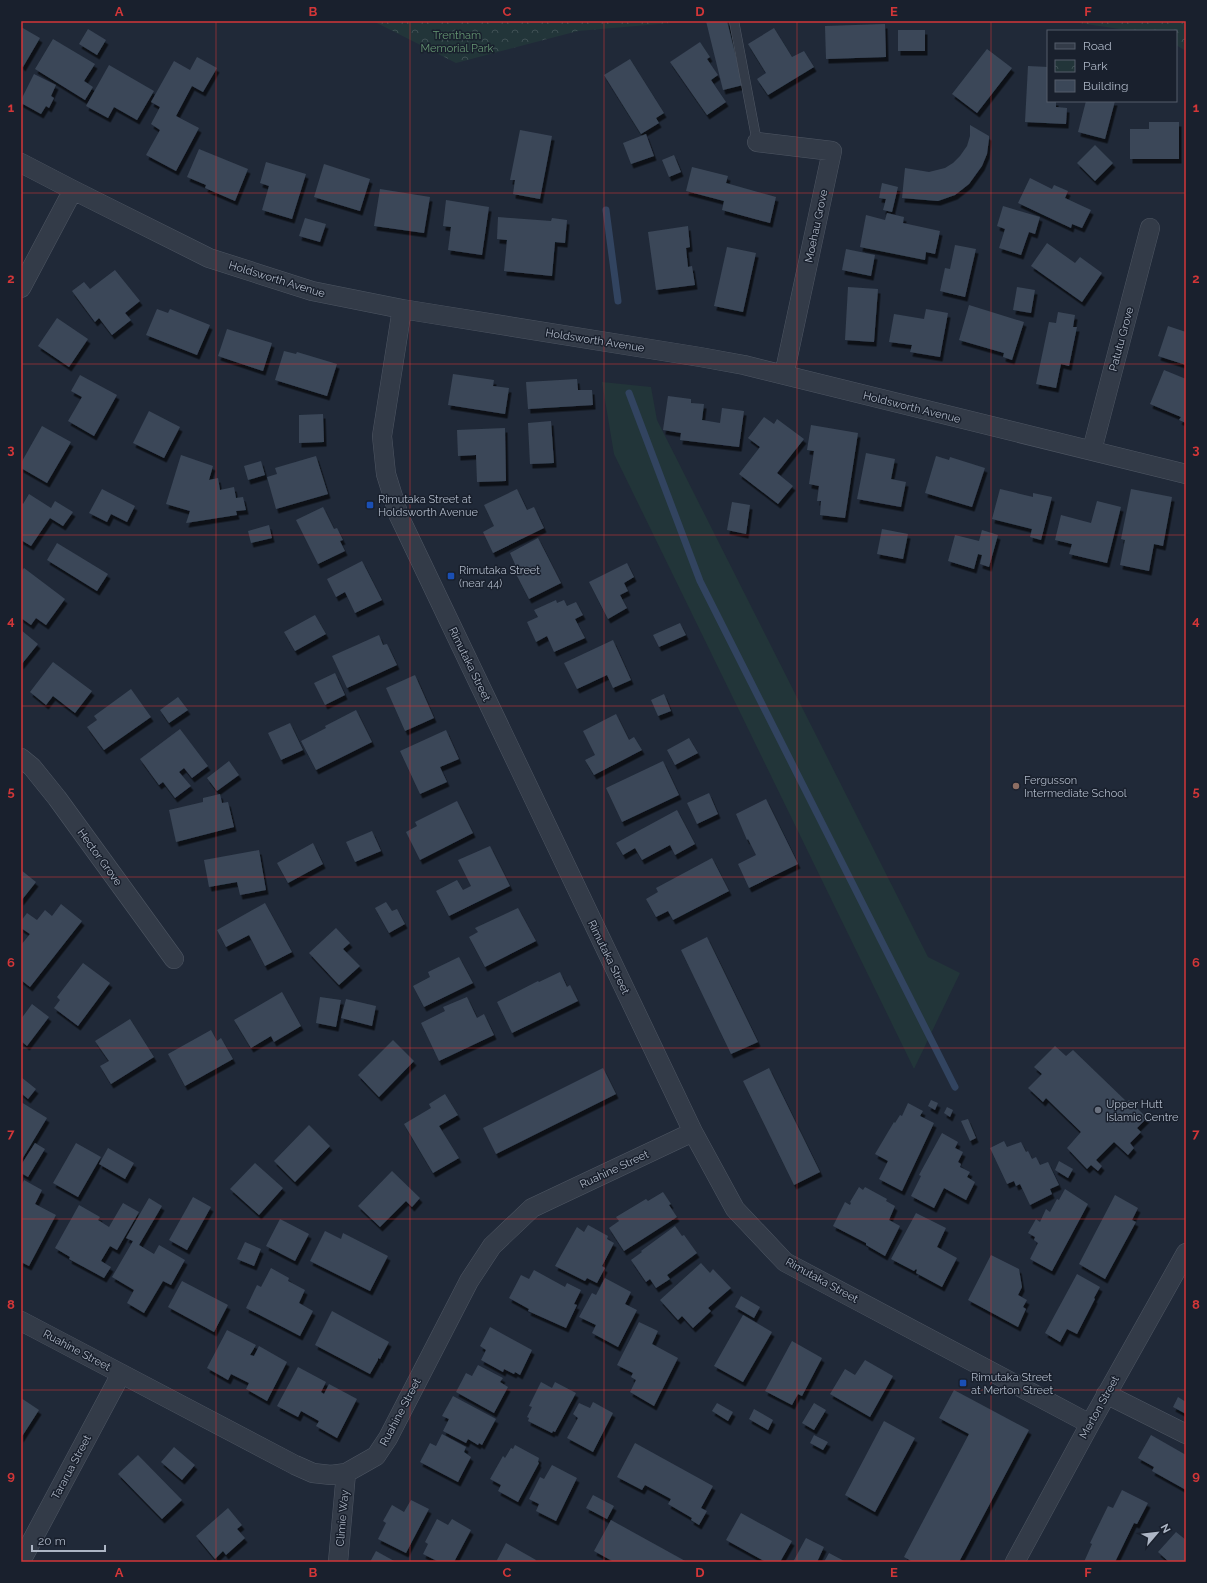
<svg xmlns="http://www.w3.org/2000/svg" width="1207" height="1583" font-family="Raleway,sans-serif">
  <style>
    .green { fill: #223539 }
    .park { fill: url(#park-crowns) }
    .lines { fill: none; stroke-linecap: round; stroke-linejoin: round }
    .stream { stroke: #324460; stroke-width: 7 }
    .building { fill: #3b4758; filter: url(#shadow) }
    .service-casing { stroke: #4e5663; stroke-width: 10 }
    .minor-casing { stroke: #4e5663; stroke-width: 20 }
    .service { stroke: #333b48; stroke-width: 9 }
    .minor { stroke: #333b48; stroke-width: 19 }
    .grid { fill: none; stroke: #d23638; stroke-width: 1; stroke-opacity: 0.55 }
    .transit-dot { fill: #1a4fb4; stroke: #19202d; stroke-width: 1.5 }
    .education-dot { fill: #8d6e63; stroke: #19202d; stroke-width: 1.5 }
    .worship-dot { fill: #6b7280; stroke: #19202d; stroke-width: 1.5 }
    .labels { text-anchor: middle; stroke-width: 3; stroke-linejoin: round; paint-order: stroke }
    .park-label { font-size: 11px; fill: #659672; stroke: #19202d }
    .street-label { font-size: 11px; fill: #adb6c5; stroke: #19202d }
    .poi-label { font-size: 11px; fill: #adb6c5; stroke: #19202d; text-anchor: start }
    .neatline { fill: none; stroke: #d23638; stroke-width: 1.5 }
    .grid-label { font-size: 13px; text-anchor: middle; font-weight: bold; fill: #d23638 }
  </style>
  <defs>
    <pattern id="park-crowns" width="20" height="18" patternUnits="userSpaceOnUse"><rect width="20" height="18" fill="#223539"/><path d="M2 6a3 3 0 1 1 6 0M12 15a3 3 0 1 1 6 0" fill="none" stroke="#3f5054"/></pattern>
    <filter id="shadow"><feDropShadow dx="2.5" dy="4.5" stdDeviation="0" flood-color="#0009"/></filter>
  </defs>
  <rect width="100%" height="100%" fill="#202938"/>
  <path class="green" d="M602 382 651 387 657 420 928 957 960 973 914 1069 614 454Z"/>
  <path class="park" d="M373 21H693L578 31 456 63Z
    M1066 21H1186V51L1176 45V31H1133Z"/>
  <g class="lines">
    <path class="stream" d="M606 210 618 301
      M629 393 700 581 955 1087"/>
  </g>
  <path class="building" d="M706 21H727L743 85 723 90Z
    M885 24 886 57 826 59 825 26Z
    M21 27 40 38 23 67 21 65Z
    M774 28 792 57 804 51 814 67 768 95 757 79 766 73 748 44Z
    M88 29 106 40 97 55 79 44Z
    M898 30H925V51H898Z
    M53 39 95 64 84 81 93 87 85 100 35 69Z
    M700 42 710 57 707 59 718 75 711 80 726 102 707 115 670 62Z
    M987 49 1012 68 977 113 952 94Z
    M197 57 217 68 203 92 192 86 176 116 199 128 176 171 146 155 160 130 151 124 160 107 151 102 174 61 190 70Z
    M630 59 664 113 656 118 659 123 641 134 604 75Z
    M109 65 154 91 137 120 114 107 108 118 86 106Z
    M1028 66 1048 67V101H1056V107L1067 108 1066 124 1025 122Z
    M34 74 56 85 51 96 54 98 49 108 46 106 41 114 21 103V100Z
    M1086 101H1115L1105 139 1078 132Z
    M1149 122H1179V159H1130V129H1149Z
    M970 125 989 136V139L987 154 982 166 969 184 955 195 938 201 902 198 905 168 929 172 945 168 953 163 960 156 967 146 970 136Z
    M520 130 552 136 540 199 513 194 515 180H510Z
    M646 134 654 156 631 164 623 143Z
    M1095 145 1113 163 1095 181 1077 163Z
    M199 149 248 169 235 201 205 188 206 185 187 177Z
    M674 155 681 172 669 177 662 160Z
    M266 162 306 174 292 219 262 210 269 186 260 183Z
    M324 164 370 179 360 211 314 197Z
    M692 167 728 176 726 183 776 197 770 223 722 210 724 201 686 191Z
    M1030 178 1052 189 1054 185 1068 191 1065 198 1091 210 1082 228 1072 224 1071 228 1018 203Z
    M882 183 898 187 892 212 883 210 886 199 879 198Z
    M380 189 430 197 424 233 374 226Z
    M446 200 489 207 482 255 448 250 451 227 443 226Z
    M1003 206 1040 217 1035 234 1029 232 1021 255 999 248 1005 229 997 226Z
    M887 213 904 217 903 223 940 231 935 254 926 252 925 260 860 247 866 215 885 220Z
    M498 217 551 221 552 218 567 220 565 243 555 242 552 276 504 271 507 240 497 239Z
    M305 218 326 224 320 242 299 236Z
    M688 226 690 247 686 248 688 267 692 266 695 285 656 290 648 232Z
    M1047 243 1075 263 1080 257 1102 273 1082 302 1031 266Z
    M955 245 976 249 965 297 940 291 945 268 950 269Z
    M727 247 756 253 743 312 714 306Z
    M846 249 875 255 871 276 842 270Z
    M115 270 140 301 125 313 131 320 112 335 99 318 95 322 72 291 84 282 90 289Z
    M848 287 878 289 874 342 845 340Z
    M1017 287 1035 290 1031 313 1013 310Z
    M969 305 1024 322 1012 360 1003 357 1004 353 959 340Z
    M157 309 168 313 170 309 210 325 197 355 146 335Z
    M926 309 948 313 940 357 910 352 912 345 889 342 894 314 924 319Z
    M1058 312 1075 315 1073 327H1077L1069 366 1061 364 1056 388 1036 384 1049 322 1056 323Z
    M57 318 88 339 69 367 38 346Z
    M1168 326 1186 332V365L1158 356Z
    M227 329 272 343 263 371 218 356Z
    M284 351 296 354 297 352 337 364 327 396 275 380Z
    M1164 370 1186 379V423L1179 420 1181 417 1150 404Z
    M453 374 494 380 493 386 509 388 505 414 448 405Z
    M80 375 117 395 94 436 68 421 82 397 71 391Z
    M577 379 578 390H592L593 405 528 409 526 382Z
    M668 396 691 399V403L704 404 702 420 720 423 722 408 744 411 739 447 680 440 681 433 663 430Z
    M149 411 180 427 164 458 133 443Z
    M323 414 324 442 299 443V415Z
    M764 417 774 424 777 419 804 439 777 473 793 486 778 504 739 474 760 447 748 438Z
    M551 421 554 463 530 464 528 423Z
    M811 425 858 433 845 518 820 515 821 501H817L819 486 809 484 814 451 807 450Z
    M42 426 71 442 47 483 21 468V463Z
    M505 428 506 481 477 482 476 455 458 456 457 430Z
    M866 453 895 459 891 479 906 482 901 507 857 499Z
    M181 455 213 466 209 480 218 478 220 490 234 487 236 498 243 497 246 510 236 511 237 515 186 523 190 511 166 504Z
    M316 456 328 494 276 509 267 477 277 474 275 468Z
    M936 456 949 460 950 457 985 468 972 507 925 493Z
    M261 461 265 475 248 480 244 466Z
    M102 489 135 506 127 522 111 514 107 522 89 513Z
    M517 489 527 510 534 507 544 528 493 553 483 532 494 526 484 505Z
    M1000 489 1033 497V493L1052 497 1041 540 1030 537 1032 529 992 519Z
    M1131 489 1172 497 1163 546 1154 544 1149 571 1120 565 1125 540 1121 539Z
    M29 494 51 508 55 501 73 512 63 526 50 518 31 546 21 540V502L23 504Z
    M1097 501 1121 507 1107 563 1069 554 1072 544 1055 540 1061 515 1091 523Z
    M732 502 750 505 746 534 727 530Z
    M323 507 334 529 337 528 343 540 340 541 345 551 318 564 296 520Z
    M269 525 272 538 251 543 248 531Z
    M882 529 908 534 903 559 877 554Z
    M982 530 998 535 989 567 980 564 982 555 978 554 974 569 948 561 955 535 979 541Z
    M538 538 561 583 529 599 515 572 518 571 510 553Z
    M57 543 108 574 97 591 47 560Z
    M362 561 382 600 355 613 345 592 336 597 327 579Z
    M627 563 634 577 624 583 628 591 620 595 627 608 608 619 589 582Z
    M24 568 65 599 46 625 36 618 31 625 21 618V572Z
    M556 600 557 603 564 600 567 606 576 602 583 615 575 619 585 638 554 652 547 636 536 642 527 622 538 617 534 610Z
    M315 615 326 634 295 651 284 632Z
    M680 623 686 635 659 647 653 635Z
    M21 630 38 644 21 665Z
    M379 635 383 645 387 644 397 665 347 688 332 656Z
    M613 640 631 680 613 688 607 675 577 689 564 663Z
    M53 662 92 691 75 713 53 696 46 705 30 692Z
    M335 673 345 695 325 705 314 683Z
    M415 675 434 718 405 731 386 688Z
    M131 689 151 717 104 750 87 727 97 720 94 716Z
    M664 694 671 711 658 716 651 700Z
    M178 697 188 710 169 723 160 710Z
    M356 710 372 742 316 770 301 741 326 728 325 726Z
    M616 714 629 740 634 737 642 750 594 775 585 760 595 755 583 731Z
    M290 723 303 750 281 760 268 733Z
    M180 729 208 766 192 778 184 768 179 772 191 786 175 798 163 782 159 785 140 759Z
    M446 730 459 759 440 767 447 782 420 794 400 751Z
    M689 738 698 753 675 765 667 750Z
    M229 761 239 775 217 791 207 778Z
    M663 761 679 795 622 822 606 788Z
    M709 793 718 814 697 824 687 803Z
    M220 794 222 803 228 802 234 827 176 842 169 810 203 802V798Z
    M766 799 798 864 749 888 738 864 756 855 748 839 747 840 736 814Z
    M457 801 473 833 420 860 406 832 417 826 415 822Z
    M677 810 695 844 675 855 670 845 642 860 635 848 623 855 616 843Z
    M372 831 381 851 355 862 346 842Z
    M313 843 323 864 288 883 277 863Z
    M490 846 510 886 449 916 436 891 457 880 463 890 471 886 458 860Z
    M259 850 266 890 240 895 237 882 209 887 204 860Z
    M712 858 729 891 673 920 668 911 656 917 646 899 658 892 656 888Z
    M21 870 36 882 21 901Z
    M386 902 392 911 397 909 405 924 389 933 375 908Z
    M265 903 292 952 265 966 249 935 226 947 217 930Z
    M61 904 82 921 30 987 21 980V945L30 934 21 928V921L27 913 37 920 45 910 52 916Z
    M518 908 536 941 485 967 469 937 478 932 475 928Z
    M336 928 350 943 343 949 360 966 339 985 309 953Z
    M707 937 758 1042 731 1054 681 950Z
    M459 957 473 983 424 1007 413 986 430 977 428 972Z
    M83 963 110 983 78 1026 54 1008 60 1000 57 997Z
    M560 972 567 987 570 985 578 1001 512 1033 497 1002 538 981 539 982Z
    M282 992 301 1026 274 1042 271 1036 251 1048 234 1020Z
    M320 997 341 1000 336 1027 316 1023Z
    M467 997 477 1018 484 1014 494 1035 439 1061 421 1023 445 1011 443 1007Z
    M346 999 376 1006 372 1026 341 1018Z
    M32 1004 49 1017 27 1046 21 1041V1019Z
    M130 1019 154 1057 111 1084 100 1066 109 1061 95 1041Z
    M211 1030 217 1041 221 1038 233 1059 185 1086 168 1054Z
    M393 1040 414 1061 379 1097 358 1075Z
    M1055 1046 1066 1056 1073 1050 1127 1102 1129 1100 1147 1118 1137 1128 1141 1132 1130 1143 1134 1148 1128 1155 1114 1142 1096 1160 1102 1166 1098 1171 1091 1165 1087 1169 1067 1148 1081 1132 1046 1098 1043 1102 1028 1088 1042 1074 1034 1067Z
    M603 1068 616 1094 496 1154 483 1128Z
    M769 1068 820 1172 794 1185 743 1081Z
    M21 1077 36 1089 28 1099 21 1093Z
    M445 1094 458 1115 439 1126 459 1158 433 1173 404 1124 431 1108 429 1104Z
    M931 1100 938 1103 935 1110 928 1106Z
    M21 1102 47 1118 21 1161Z
    M908 1103 923 1111 920 1116 934 1123 902 1191 879 1179 888 1161 875 1154 894 1122 895 1123 900 1115 902 1116Z
    M947 1107 953 1110 950 1117 944 1113Z
    M968 1119 976 1138 970 1141 961 1121Z
    M309 1125 330 1146 295 1182 274 1161Z
    M942 1133 958 1142 955 1148 963 1152 958 1162 961 1164 960 1167 970 1172 967 1177 975 1182 966 1200 944 1188 934 1208 911 1196 921 1176 919 1175Z
    M1004 1141 1007 1147 1021 1142 1026 1152 1028 1151 1032 1159 1036 1157 1040 1165 1048 1162 1059 1185 1050 1189 1052 1194 1030 1205 1020 1184 1016 1186 1014 1181 1007 1184 990 1148Z
    M35 1143 45 1149 28 1177 21 1173V1165Z
    M76 1143 101 1157 78 1197 53 1183Z
    M108 1148 134 1163 125 1179 99 1164Z
    M1059 1161 1073 1169 1068 1178 1055 1170Z
    M255 1163 283 1188 259 1215 230 1189Z
    M392 1171 420 1198 412 1207 406 1201 380 1227 358 1206Z
    M24 1180 42 1190 35 1204 56 1215 29 1266 21 1262V1186Z
    M859 1187 863 1190 865 1187 887 1199 886 1201 895 1206 889 1220 900 1226 885 1256 866 1245V1243L833 1226 845 1202 850 1205 851 1203 850 1202Z
    M1065 1189 1088 1204 1052 1271 1030 1259 1038 1243 1034 1240 1035 1237 1028 1233 1036 1219 1040 1222 1046 1209 1050 1212 1057 1199 1059 1200Z
    M663 1192 671 1204 669 1205 677 1217 624 1251 609 1228 619 1221 616 1217 646 1199 648 1201Z
    M1115 1195 1138 1208 1132 1220 1136 1222 1105 1279 1079 1264Z
    M193 1197 211 1207 187 1250 169 1240Z
    M149 1198 162 1206 139 1245 154 1254 159 1245 185 1260 171 1285 163 1281 144 1313 127 1303 134 1290 112 1277 133 1241 126 1238Z
    M123 1203 139 1212 117 1250 110 1246 101 1261 111 1267 104 1278 69 1259 70 1257 55 1248 79 1205 100 1217 98 1220 109 1227Z
    M916 1213 946 1228 937 1247 957 1258 942 1287 916 1273 917 1270 916 1269 914 1271 891 1259Z
    M280 1219 309 1234 295 1261 266 1246Z
    M588 1225 608 1236 607 1239 614 1243 602 1266 605 1268 597 1283 587 1278 585 1281 555 1266 577 1227 584 1232Z
    M675 1226 682 1236 684 1235 697 1253 667 1275 670 1279 656 1288 650 1279 646 1282 631 1260 642 1252 641 1251Z
    M325 1231 341 1239 343 1233 388 1256 370 1291 310 1261Z
    M245 1242 261 1249 254 1266 237 1259Z
    M991 1255 1019 1269 1022 1287 1018 1295 1027 1300 1023 1307 1026 1309 1018 1327 968 1300Z
    M701 1263 710 1273 713 1269 731 1288 708 1308 711 1311 693 1328 682 1316 678 1320 660 1300Z
    M271 1268 289 1278 288 1281 305 1290 299 1303 313 1311 300 1336 246 1308 257 1285 261 1287Z
    M534 1270 565 1287 567 1283 581 1290 574 1304 577 1305 566 1328 528 1311 529 1309 509 1298 521 1275 529 1279Z
    M1077 1274 1100 1287 1094 1298 1095 1299 1077 1334 1067 1329 1060 1342 1045 1333Z
    M605 1278 631 1292 625 1304 637 1310 618 1347 592 1333 596 1325 579 1317 592 1293 596 1295Z
    M182 1281 228 1305 214 1332 168 1307Z
    M741 1296 760 1307 754 1318 735 1307Z
    M332 1311 389 1342 380 1359 378 1358V1360L370 1374 315 1345Z
    M743 1315 772 1332 743 1382 714 1366Z
    M639 1322 658 1331 652 1344 678 1358 654 1406 630 1392 636 1380 631 1377 633 1373 617 1365Z
    M490 1327 532 1350 520 1375 515 1372 514 1374 504 1369 503 1372 481 1360 486 1350 480 1346Z
    M227 1330 256 1345 250 1355 254 1356 259 1346 287 1362 267 1401 246 1389 249 1383 231 1374 228 1380 207 1368Z
    M792 1341 822 1358 802 1396 798 1394 792 1405 765 1391Z
    M865 1360 893 1376 870 1417 830 1394 845 1369 855 1375Z
    M478 1365 503 1378 500 1382 508 1387 494 1413 456 1392 466 1373 472 1376Z
    M298 1367 326 1382 321 1392 324 1394 329 1384 357 1399 337 1438 316 1426 319 1421 301 1411 298 1417 277 1406Z
    M541 1382 552 1388 555 1382 576 1393 555 1432 553 1431 552 1433 528 1421 529 1418 527 1417 532 1407 529 1406Z
    M954 1390 1029 1430 959 1562H913L904 1557 969 1434 939 1418Z
    M453 1396 496 1419 482 1445 479 1443 478 1445 468 1439 466 1443 443 1431 449 1419 442 1416Z
    M1178 1397 1186 1402V1414L1173 1407Z
    M21 1398 39 1410 21 1438Z
    M593 1402 613 1413 593 1452 567 1438 578 1418 573 1414 579 1403 590 1408Z
    M717 1403 733 1412 728 1421 712 1411Z
    M814 1403 826 1410 814 1430 802 1423Z
    M754 1409 773 1420 768 1430 749 1419Z
    M884 1421 915 1438 875 1512 845 1495Z
    M442 1434 466 1447 464 1452 471 1457 458 1482 420 1462 430 1443 436 1446Z
    M814 1435 828 1442 823 1450 810 1443Z
    M1151 1435 1186 1455V1490L1152 1471 1154 1467 1138 1458Z
    M635 1443 713 1486 701 1508 707 1511 699 1525 691 1520 692 1518 668 1504 671 1499 645 1485 642 1490 617 1477Z
    M515 1445 539 1458 538 1462 539 1463 518 1502 498 1491 501 1485 490 1479 503 1456 505 1458 511 1448 513 1449Z
    M174 1447 195 1465 182 1480 161 1462Z
    M138 1455 182 1500 162 1519 118 1474Z
    M552 1465 577 1478 556 1521 536 1511 539 1504 529 1499 540 1477 544 1479Z
    M1122 1490 1148 1503 1137 1524 1134 1523 1115 1562H1084L1092 1544 1090 1543 1108 1506 1113 1508Z
    M593 1495 614 1506 607 1519 586 1508Z
    M411 1500 429 1509 406 1553 378 1539 386 1523 383 1521 392 1505 404 1512Z
    M228 1508 242 1525 237 1529 245 1538 226 1555 223 1551 215 1559 196 1536Z
    M741 1513 792 1541 780 1562H766L726 1540Z
    M437 1519 448 1525 452 1519 471 1530 454 1562H439L423 1554 428 1544 425 1542Z
    M611 1520 687 1562H614L594 1551Z
    M1176 1532 1186 1540V1562H1169L1158 1552Z
    M806 1538 824 1547 817 1562H793Z
    M506 1543 536 1560 535 1562H496Z
    M376 1551 396 1562H370Z
    M829 1553 846 1562H824Z"/>
  <g class="lines">
    <defs>
      <path id="service" d="M734 21 757 142"/>
      <path id="minor" d="M757 142 832 151 784 375
        M21 163 73 190 209 258 312 291 402 309 700 357 744 365 1186 474
        M21 288 73 190
        M402 309 382 436 386 474 399 516 693 1132 735 1209 785 1262 1090 1424
        M1092 450 1150 228
        M21 758 32 767 57 798 174 959
        M21 1321 295 1465 313 1473 331 1475 346 1473 376 1456 388 1438 469 1281 492 1246 532 1208 693 1132
        M1106 1394 1186 1434
        M21 1561 121 1374
        M338 1562 346 1473
        M1015 1562 1090 1424 1186 1253"/>
    </defs>
    <use href="#service" class="service-casing"/>
    <use href="#minor" class="minor-casing"/>
    <use href="#service" class="service"/>
    <use href="#minor" class="minor"/>
  </g>
  <path class="grid" d="M216 21V1562M410 21V1562M604 21V1562M797 21V1562M991 21V1562M21 193H1186M21 364H1186M21 535H1186M21 706H1186M21 877H1186M21 1048H1186M21 1219H1186M21 1390H1186"/>
  <g class="transit-dot">
    <rect x="366" y="501" width="8" height="8" rx="2"/>
    <rect x="447" y="572" width="8" height="8" rx="2"/>
    <rect x="959" y="1379" width="8" height="8" rx="2"/>
  </g>
  <circle class="education-dot" cx="1016" cy="786" r="4"/>
  <circle class="worship-dot" cx="1098" cy="1110" r="4"/>
  <g class="labels">
    <g class="park-label">
      <text x="457" y="39">Trentham<tspan x="457" dy="13">Memorial Park</tspan></text>
    </g>
    <g class="street-label">
      <text transform="translate(816 226) rotate(-78)" y="4">Moehau Grove</text>
      <text transform="translate(277 279) rotate(17)" y="4">Holdsworth Avenue</text>
      <text transform="translate(1121 339) rotate(-75)" y="4">Patutu Grove</text>
      <text transform="translate(595 340) rotate(9)" y="4">Holdsworth Avenue</text>
      <text transform="translate(912 407) rotate(14)" y="4">Holdsworth Avenue</text>
      <text transform="translate(470 664) rotate(64)" y="4">Rimutaka Street</text>
      <text transform="translate(100 857) rotate(54)" y="4">Hector Grove</text>
      <text transform="translate(609 957) rotate(64)" y="4">Rimutaka Street</text>
      <text transform="translate(614 1169) rotate(-25)" y="4">Ruahine Street</text>
      <text transform="translate(822 1280) rotate(29)" y="4">Rimutaka Street</text>
      <text transform="translate(77 1350) rotate(28)" y="4">Ruahine Street</text>
      <text transform="translate(1099 1407) rotate(-61)" y="4">Merton Street</text>
      <text transform="translate(400 1412) rotate(-62)" y="4">Ruahine Street</text>
      <text transform="translate(71 1467) rotate(-62)" y="4">Tararua Street</text>
      <text transform="translate(342 1518) rotate(-85)" y="4">Climie Way</text>
    </g>
    <g class="poi-label">
      <text x="378" y="503">Rimutaka Street at<tspan x="378" dy="13">Holdsworth Avenue</tspan></text>
      <text x="459" y="574">Rimutaka Street<tspan x="459" dy="13">(near 44)</tspan></text>
      <text x="1024" y="784">Fergusson<tspan x="1024" dy="13">Intermediate School</tspan></text>
      <text x="1106" y="1108">Upper Hutt<tspan x="1106" dy="13">Islamic Centre</tspan></text>
      <text x="971" y="1381">Rimutaka Street<tspan x="971" dy="13">at Merton Street</tspan></text>
    </g>
  </g>
  <rect width="1207" height="1583" fill="none" stroke="#19202d" stroke-width="44"/>
  <rect x="1047" y="30" width="130" height="72" fill="#19202d" stroke="#545c6a"/>
  <rect x="1055" y="43" width="20" height="6" fill="#333b48" stroke="#545c6a"/>
  <text x="1083" y="50" font-size="12" fill="#adb6c5">Road</text>
  <rect x="1055" y="60" width="20" height="12" fill="url(#park-crowns)" stroke="#545c6a"/>
  <text x="1083" y="70" font-size="12" fill="#adb6c5">Park</text>
  <rect x="1055" y="80" width="20" height="12" fill="#3b4758" stroke="#545c6a"/>
  <text x="1083" y="90" font-size="12" fill="#adb6c5">Building</text>
  <g transform="translate(1157 1533) rotate(62)" stroke="#19202d" stroke-width="3" paint-order="stroke">
  <path d="M0-3L7 15L0 10L-7 15Z" fill="#adb6c5"/>
  <text y="-6" font-size="11" font-weight="bold" text-anchor="middle" fill="#adb6c5">N</text>
  </g>
  <path d="M32 1545v6h73v-6" fill="none" stroke="#adb6c5" stroke-width="2"/>
  <text x="38" y="1545" font-size="12" fill="#adb6c5" stroke="#19202d" stroke-width="3" paint-order="stroke">20 m</text>
  <rect x="22" y="22" width="1163" height="1539" class="neatline"/>
  <g class="grid-label">
    <text x="119" y="16">A</text>
    <text x="313" y="16">B</text>
    <text x="507" y="16">C</text>
    <text x="700" y="16">D</text>
    <text x="894" y="16">E</text>
    <text x="1088" y="16">F</text>
    <text x="11" y="112">1</text>
    <text x="1196" y="112">1</text>
    <text x="11" y="283">2</text>
    <text x="1196" y="283">2</text>
    <text x="11" y="454">3</text>
    <text x="1196" y="454">3</text>
    <text x="11" y="625">4</text>
    <text x="1196" y="625">4</text>
    <text x="11" y="796">5</text>
    <text x="1196" y="796">5</text>
    <text x="11" y="967">6</text>
    <text x="1196" y="967">6</text>
    <text x="11" y="1138">7</text>
    <text x="1196" y="1138">7</text>
    <text x="11" y="1309">8</text>
    <text x="1196" y="1309">8</text>
    <text x="11" y="1480">9</text>
    <text x="1196" y="1480">9</text>
    <text x="119" y="1577">A</text>
    <text x="313" y="1577">B</text>
    <text x="507" y="1577">C</text>
    <text x="700" y="1577">D</text>
    <text x="894" y="1577">E</text>
    <text x="1088" y="1577">F</text>
  </g>
</svg>
